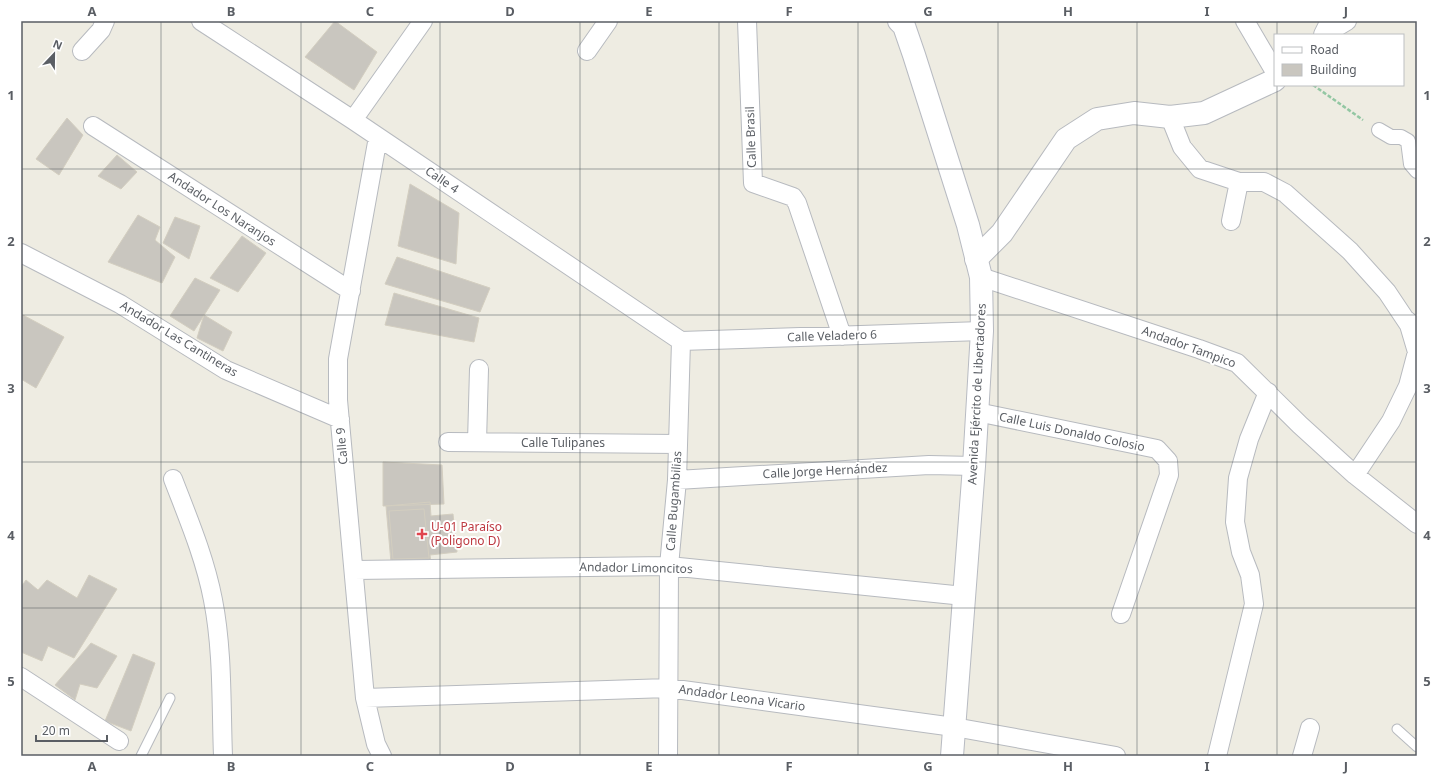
<svg xmlns="http://www.w3.org/2000/svg" width="1438" height="777" font-family="'Noto Sans',sans-serif">
  <style>
    .building { fill: #c9c6bf; stroke: #d3cec0 }
    .lines { fill: none; stroke-linecap: round; stroke-linejoin: round }
    .service-casing { stroke: #b7babf; stroke-width: 11 }
    .pedestrian-casing { stroke: #b7babf; stroke-width: 16 }
    .minor-casing { stroke: #b7babf; stroke-width: 20 }
    .tertiary-casing { stroke: #b7babf; stroke-width: 24 }
    .secondary-casing { stroke: #b8bbc2; stroke-width: 24 }
    .path { stroke: #93c7a3; stroke-width: 2.5; stroke-dasharray: 4 2; stroke-linecap: butt }
    .service { stroke: #fff; stroke-width: 9 }
    .pedestrian { stroke: #fff; stroke-width: 14 }
    .minor { stroke: #fff; stroke-width: 18 }
    .tertiary { stroke: #fff; stroke-width: 22 }
    .secondary { stroke: #fff; stroke-width: 22 }
    .grid { fill: none; stroke: #5a5e64; stroke-width: 1; stroke-opacity: 0.55 }
    .health-dot { fill: #e0444e; stroke: #fff; stroke-width: 1.5 }
    .labels { text-anchor: middle; stroke-width: 4; stroke-linejoin: round; paint-order: stroke }
    .street-label { font-size: 12px; fill: #5a5e64; stroke: #fff }
    .health-label { font-size: 12px; fill: #be3a42; stroke: #fff; text-anchor: start }
    .neatline { fill: none; stroke: #5a5e64; stroke-width: 1.5 }
    .grid-label { font-size: 13px; text-anchor: middle; font-weight: bold; fill: #5a5e64 }
  </style>
  <rect width="100%" height="100%" fill="#eeece2"/>
  <path class="building" d="M335 21 377 52 354 90 305 57Z
    M67 118 83 135 59 175 36 159Z
    M117 155 137 172 121 189 98 176Z
    M410 184 459 213 456 264 398 246Z
    M138 215 160 227 155 240 175 257 162 283 108 262Z
    M175 217 200 226 189 259 163 243Z
    M242 236 266 253 238 292 210 278Z
    M397 257 490 288 480 312 385 284Z
    M195 278 220 290 194 331 170 316Z
    M394 293 479 318 474 342 385 325Z
    M21 314 64 337 36 388 21 379Z
    M204 315 232 332 223 351 197 338Z
    M383 462 442 465 444 504 383 506Z
    M430 502 431 516 453 514 457 552 430 555 432 571 392 574 386 506Z
    M424 509 429 558 393 559 389 511Z
    M89 575 117 589 74 658 48 646 42 661 21 652V587L26 580 38 590 47 580 77 598Z
    M91 643 117 656 97 688 80 684 75 700 55 685Z
    M133 654 155 663 131 731 105 721Z"/>
  <g class="lines">
    <defs>
      <path id="service" d="M1397 729 1417 747
        M141 756 170 698"/>
      <path id="pedestrian" d="M1379 130 1391 137H1401L1408 141 1411 164 1417 171"/>
      <path id="minor" d="M201 21 353 120 681 341
        M747 21 753 183 793 197 797 203 842 336
        M1245 21 1275 72
        M1327 33 1347 21
        M82 51 101 30 105 21
        M587 51 608 21
        M1170 117 1182 147 1200 169 1239 182H1264L1285 193 1350 251 1387 292 1405 319 1417 328
        M353 120 423 21
        M93 126 351 291
        M378 137 338 359V400L365 698 376 744 382 756
        M1231 221 1239 182
        M21 253 120 304 226 370 340 419
        M981 277 1199 349 1237 363 1300 425 1355 475 1417 524
        M681 341 982 331
        M977 412 1157 449 1168 461 1169 475 1121 614
        M448 442 678 444
        M477 442 479 369
        M1355 475 1391 421 1408 386 1417 352 1409 325 1405 319
        M173 479C188 518 205 558 213 600 223 651 221 705 223 756
        M677 480 929 465 974 466
        M354 570 669 566 964 596
        M21 677 119 741
        M365 698 668 688 954 727 1116 756
        M668 756 669 566 677 480 681 341
        M1217 756 1254 604 1250 575 1241 552 1235 522 1238 478 1249 439 1268 392
        M1302 756 1310 728"/>
      <path id="tertiary" d="M1325 35 1332 21
        M976 259 1002 233 1066 139 1097 119 1134 113 1170 117 1204 113 1275 80"/>
      <path id="secondary" d="M899 21 904 26 914 55 968 225 981 277 982 331 974 466 952 756"/>
    </defs>
    <use href="#service" class="service-casing"/>
    <use href="#pedestrian" class="pedestrian-casing"/>
    <use href="#minor" class="minor-casing"/>
    <use href="#tertiary" class="tertiary-casing"/>
    <use href="#secondary" class="secondary-casing"/>
    <path class="path" d="M1313 85 1363 120"/>
    <use href="#service" class="service"/>
    <use href="#pedestrian" class="pedestrian"/>
    <use href="#minor" class="minor"/>
    <use href="#tertiary" class="tertiary"/>
    <use href="#secondary" class="secondary"/>
  </g>
  <path class="grid" d="M161 21V756M301 21V756M440 21V756M580 21V756M719 21V756M858 21V756M998 21V756M1137 21V756M1277 21V35M1277 85V756M21 169H1417M21 315H1417M21 462H1417M21 608H1417"/>
  <path class="health-dot" d="M420 528h4v4h4v4h-4v4h-4v-4h-4v-4h4z"/>
  <g class="labels">
    <g class="street-label">
      <text transform="translate(751 137) rotate(-92)" y="4">Calle Brasil</text>
      <text transform="translate(442 180) rotate(34)" y="4">Calle 4</text>
      <text transform="translate(222 209) rotate(33)" y="4">Andador Los Naranjos</text>
      <text transform="translate(832 336) rotate(-2)" y="4">Calle Veladero 6</text>
      <text transform="translate(179 339) rotate(31)" y="4">Andador Las Cantineras</text>
      <text transform="translate(1189 347) rotate(20)" y="4">Andador Tampico</text>
      <text transform="translate(977 394) rotate(-87)" y="4">Avenida Ejército de Libertadores</text>
      <text transform="translate(1072 432) rotate(12)" y="4">Calle Luis Donaldo Colosio</text>
      <text x="563" y="447">Calle Tulipanes</text>
      <text transform="translate(342 446) rotate(-95)" y="4">Calle 9</text>
      <text transform="translate(825 471) rotate(-3)" y="4">Calle Jorge Hernández</text>
      <text transform="translate(674 501) rotate(-86)" y="4">Calle Bugambilias</text>
      <text transform="translate(636 568) rotate(1)" y="4">Andador Limoncitos</text>
      <text transform="translate(742 698) rotate(8)" y="4">Andador Leona Vicario</text>
    </g>
    <g class="health-label">
      <text x="431" y="531">U-01 Paraíso<tspan x="431" dy="14">(Poligono D)</tspan></text>
    </g>
  </g>
  <rect width="1438" height="777" fill="none" stroke="#ffffff" stroke-width="44"/>
  <rect x="1274" y="34" width="130" height="52" fill="#ffffff" stroke="#bdbfc1"/>
  <rect x="1282" y="47" width="20" height="6" fill="#ffffff" stroke="#bdbfc1"/>
  <text x="1310" y="54" font-size="12" fill="#5a5e64">Road</text>
  <rect x="1282" y="64" width="20" height="12" fill="#c9c6bf" stroke="#bdbfc1"/>
  <text x="1310" y="74" font-size="12" fill="#5a5e64">Building</text>
  <g transform="translate(54 54) rotate(22)" stroke="#ffffff" stroke-width="3" paint-order="stroke">
  <path d="M0-3L7 15L0 10L-7 15Z" fill="#5a5e64"/>
  <text y="-6" font-size="11" font-weight="bold" text-anchor="middle" fill="#5a5e64">N</text>
  </g>
  <path d="M36 735v6h71v-6" fill="none" stroke="#5a5e64" stroke-width="2"/>
  <text x="42" y="735" font-size="12" fill="#5a5e64" stroke="#ffffff" stroke-width="3" paint-order="stroke">20 m</text>
  <rect x="22" y="22" width="1394" height="733" class="neatline"/>
  <g class="grid-label">
    <text x="92" y="16">A</text>
    <text x="231" y="16">B</text>
    <text x="370" y="16">C</text>
    <text x="510" y="16">D</text>
    <text x="649" y="16">E</text>
    <text x="789" y="16">F</text>
    <text x="928" y="16">G</text>
    <text x="1068" y="16">H</text>
    <text x="1207" y="16">I</text>
    <text x="1346" y="16">J</text>
    <text x="11" y="100">1</text>
    <text x="1427" y="100">1</text>
    <text x="11" y="246">2</text>
    <text x="1427" y="246">2</text>
    <text x="11" y="393">3</text>
    <text x="1427" y="393">3</text>
    <text x="11" y="540">4</text>
    <text x="1427" y="540">4</text>
    <text x="11" y="686">5</text>
    <text x="1427" y="686">5</text>
    <text x="92" y="771">A</text>
    <text x="231" y="771">B</text>
    <text x="370" y="771">C</text>
    <text x="510" y="771">D</text>
    <text x="649" y="771">E</text>
    <text x="789" y="771">F</text>
    <text x="928" y="771">G</text>
    <text x="1068" y="771">H</text>
    <text x="1207" y="771">I</text>
    <text x="1346" y="771">J</text>
  </g>
</svg>
